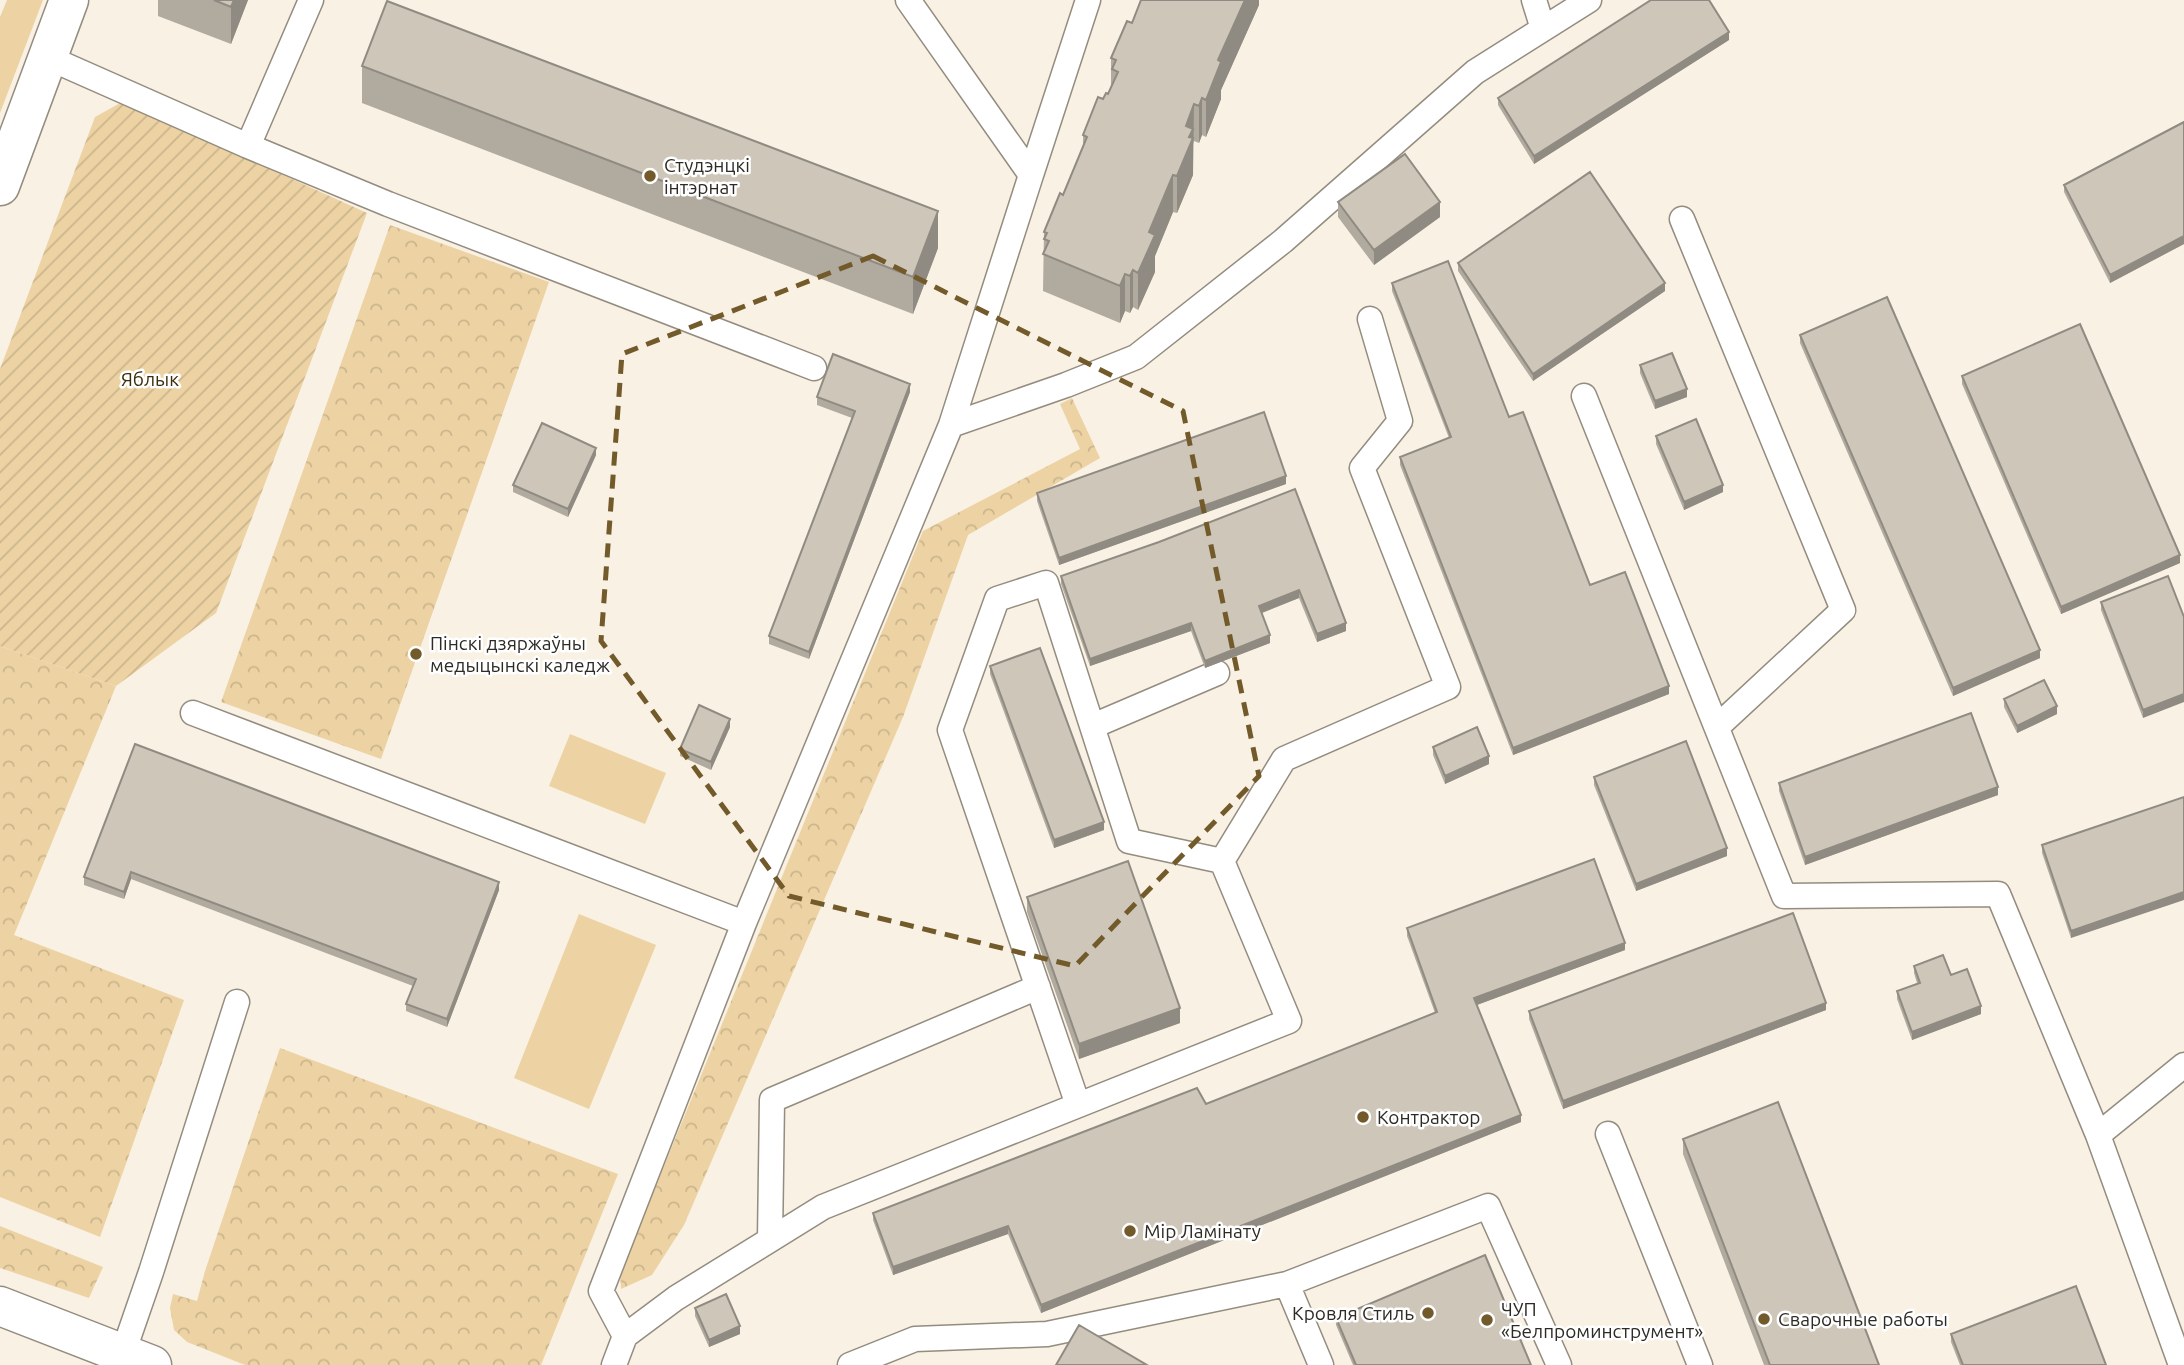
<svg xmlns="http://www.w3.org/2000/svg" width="2184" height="1365" font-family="Ubuntu,sans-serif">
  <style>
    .grass { fill: #edd3a3 }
    .forest { fill: url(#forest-crowns) }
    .garden { fill: url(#garden-furrows) }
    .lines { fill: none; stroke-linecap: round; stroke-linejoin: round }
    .lane-casing { stroke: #938c7f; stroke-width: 27 }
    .street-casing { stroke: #938c7f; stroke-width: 41 }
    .secondary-casing { stroke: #938c7f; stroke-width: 41 }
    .lane { stroke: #fff; stroke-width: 24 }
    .street { stroke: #fff; stroke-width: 38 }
    .secondary { stroke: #fff; stroke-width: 38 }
    .wall { fill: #b0aa9f }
    .shaded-wall { fill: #908b82 }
    .building { fill: #cdc6b9; stroke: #908b82; stroke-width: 2 }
    .marked { fill: none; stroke: #725a2b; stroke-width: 5; stroke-dasharray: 14 9; stroke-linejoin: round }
    .poi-dot { fill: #725a2b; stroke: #fff; stroke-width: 2.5 }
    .labels { text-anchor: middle; stroke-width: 5; stroke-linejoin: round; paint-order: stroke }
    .poi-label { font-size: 19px; fill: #2e2b26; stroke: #fff; text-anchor: start }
    .park-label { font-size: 19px; fill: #3c2d0b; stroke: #fff }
  </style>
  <defs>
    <pattern id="forest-crowns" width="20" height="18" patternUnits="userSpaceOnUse" patternTransform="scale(1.75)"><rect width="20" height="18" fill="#edd3a3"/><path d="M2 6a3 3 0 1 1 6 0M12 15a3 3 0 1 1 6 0" fill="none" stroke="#ccb58c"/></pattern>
    <pattern id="garden-furrows" width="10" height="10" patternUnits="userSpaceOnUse" patternTransform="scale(1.75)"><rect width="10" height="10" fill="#edd3a3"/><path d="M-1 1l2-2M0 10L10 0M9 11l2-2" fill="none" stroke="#ccb58c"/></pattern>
  </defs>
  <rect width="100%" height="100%" fill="#f9f1e3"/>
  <path class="grass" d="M7 0H43L0 113V17Z
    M570 734 666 773 645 824 549 786Z
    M579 914 656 945 589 1109 514 1078Z"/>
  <path class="forest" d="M390 225 549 282 381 759 221 702Z
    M1072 398 1100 458 968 535 903 717 684 1225 652 1275 621 1289 620 1274 923 531 1080 449 1060 404Z
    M0 646 116 686 14 935 184 1000 100 1237 0 1197Z
    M280 1048 618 1174 541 1365H245L187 1342 174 1330 170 1308 173 1294 197 1301 205 1271Z
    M0 1226 103 1267 89 1298 0 1268Z"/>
  <path class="garden" d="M122 102 367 213 216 613 116 686 0 646V369L95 117Z"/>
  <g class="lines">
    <defs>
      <path id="lane" d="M1534 0 1543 29
        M49 58 248 146 311 0
        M248 146 388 204 814 368
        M1031 175 1088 0
        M1682 219 1843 610 1717 727
        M1584 396 1784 896 1998 894 2098 1135 2184 1065
        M951 425 1066 385 1136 357 1283 241 1475 72 1589 0
        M193 713 744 923
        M1093 726 1217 673
        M1078 1105 950 730 997 599 1046 583 1129 841 1222 861
        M1608 1134 1700 1365
        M2098 1135 2181 1365
        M770 1239 772 1100 1038 987
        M1287 1284 1321 1365
        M625 1336 676 1298 823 1207 1289 1021 1222 861 1284 759 1448 687 1362 468 1400 421 1370 319
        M123 1353 151 1272 237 1002
        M614 1365 625 1336 601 1291 744 923 951 425 1031 175 908 0
        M850 1365 915 1339 1047 1334 1287 1284 1488 1206 1559 1365"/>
      <path id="street" d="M0 186 69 0"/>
      <path id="secondary" d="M0 1306 152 1365"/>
    </defs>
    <use href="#lane" class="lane-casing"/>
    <use href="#street" class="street-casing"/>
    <use href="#secondary" class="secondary-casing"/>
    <use href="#lane" class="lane"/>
    <use href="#street" class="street"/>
    <use href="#secondary" class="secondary"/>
  </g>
  <path class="wall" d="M158 0H248L231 44 158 16Z
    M1259 0V5L1221 90V99L1206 137 1202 135 1199 143 1194 141 1193 144V175L1177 213 1173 212 1155 256V272L1138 310 1133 307 1130 313 1125 311 1120 323 1043 291 1044 232 1063 195 1083 147V135L1103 99 1108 94 1111 86V58L1132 23Z
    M1729 40 1534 164 1498 105V98Z
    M362 66 938 248 913 314 362 103Z
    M2184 122V244L2110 283 2064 192V185Z
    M1338 202 1440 217 1374 265 1338 217Z
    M1458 263 1665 291 1533 381 1458 271Z
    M1392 283 1509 417 1590 585 1669 694 1513 755 1400 465V457L1449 438 1392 291Z
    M1800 335 2040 658 1953 696 1800 343Z
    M1640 365 1687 397 1655 409 1640 373Z
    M1962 376 2180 563 2061 614 1962 384Z
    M910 392 809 659 769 644V636L852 418 817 405V397Z
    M1656 436 1723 492 1684 510 1656 444Z
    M596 455 568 517 513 492V485Z
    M1286 484 1059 565 1037 501V493Z
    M1295 489 1346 631 1317 642 1299 598 1262 613 1270 643 1205 668 1191 631 1090 666 1061 584V576L1159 542Z
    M2168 576 2143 718 2101 610V602Z
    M990 666 1104 830 1054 848 990 674Z
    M2004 699 2057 714 2017 733 2004 707Z
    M730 727 711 770 680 756V749Z
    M135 744 499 890 447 1027 406 1011V1004L413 986 131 879 124 899 84 885V877Z
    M1433 747 1489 764 1445 784 1433 755Z
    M1594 777 1727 856 1636 891 1594 785Z
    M1779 783 1998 795 1805 865 1779 791Z
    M2184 797 2071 938 2042 853V845Z
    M1027 897 1180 1023 1079 1059 1027 912Z
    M1407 928 1625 950 1477 1005 1521 1122 1041 1313 1008 1234 893 1275 873 1220V1213L1206 1104 1435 1013 1407 936Z
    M1914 966 1951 975 1981 1014 1912 1040 1897 999V991L1917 983 1914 973Z
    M1826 1010 1563 1109 1529 1019V1011Z
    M1683 1139 1879 1365H1764L1683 1154Z
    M695 1308 740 1334 709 1347 695 1316Z
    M1336 1318 1531 1365H1353L1336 1325Z
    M1951 1334 2106 1365H1960L1951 1342Z"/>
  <path class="shaded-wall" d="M234 0H248L231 44V7Z
    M1245 0H1259V5L1221 90V99L1206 137V100L1218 60Z
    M1729 32V40L1534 164V156Z
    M1202 98V135L1199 143V106Z
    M1194 104 1193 175 1177 213V176L1186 126Z
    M1173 175V212L1155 256V272L1138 310V273L1149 232Z
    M1440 202V217L1374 265V250Z
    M938 211V248L913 314V277Z
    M2184 236V244L2110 283V275Z
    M1133 270V307L1130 313V276Z
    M1125 274V311L1120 323V286Z
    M1665 283V291L1533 381V374Z
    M910 384V392L809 659V652Z
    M1687 389V397L1655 409V401Z
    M596 448V455L568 517V509Z
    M1286 476V484L1059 565V558Z
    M1723 485V492L1684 510V502Z
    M2180 555V563L2061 614V607Z
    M1299 590V598L1259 614V606Z
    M1191 623V631L1090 666V659Z
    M1346 623V631L1317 642V634Z
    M1270 635V643L1205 668V661Z
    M2040 650V658L1953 696V688Z
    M1669 686V694L1513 755V748Z
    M2184 694V702L2143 718V710Z
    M2057 706V714L2017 733V726Z
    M730 719V727L711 770V762Z
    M1489 756V764L1445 784V776Z
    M1998 787V795L1805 865V857Z
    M1104 822V830L1054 848V840Z
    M1727 848V856L1636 891V884Z
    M131 872V879L124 899V892Z
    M499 882V890L447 1027V1019Z
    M2184 892V900L2071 938V931Z
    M1625 943V950L1474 1006V998Z
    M1826 1003V1010L1563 1109V1101Z
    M1981 1006V1014L1912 1040V1032Z
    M1180 1008V1023L1079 1059V1044Z
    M1521 1115V1122L1041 1313V1305Z
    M1008 1226V1234L893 1275V1267Z
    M740 1326V1334L709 1347V1340Z"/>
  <path class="building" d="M214 0H234L231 7Z
    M1141 0H1245L1218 60 1221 62 1206 100 1202 98 1199 106 1194 104 1186 126 1193 129 1189 137 1193 138 1177 176 1173 175 1149 232 1155 235 1138 273 1133 270 1130 276 1125 274 1120 286 1043 254 1049 241 1044 239 1047 233 1044 232 1060 193 1063 195 1087 137 1083 135 1098 97 1103 99 1106 93 1108 94 1118 72 1112 69 1116 60 1111 58 1127 21 1132 23Z
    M1651 0H1709L1729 32 1534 156 1498 98Z
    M387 1 938 211 913 277 362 66Z
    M2184 122V236L2110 275 2064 185Z
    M1405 154 1440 202 1374 250 1338 202Z
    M1590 172 1665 283 1533 374 1458 263Z
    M1448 261 1509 417 1523 412 1590 585 1625 572 1669 686 1513 748 1400 457 1451 437 1392 283Z
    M1887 297 2040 650 1953 688 1800 335Z
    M2080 324 2180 555 2061 607 1962 376Z
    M1672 353 1687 389 1655 401 1640 365Z
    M833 354 910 384 809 652 769 636 855 411 817 397Z
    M1264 412 1286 476 1059 558 1037 493Z
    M1696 419 1723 485 1684 502 1656 436Z
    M542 423 596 448 568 509 513 485Z
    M1295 489 1346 623 1317 634 1299 590 1259 606 1270 635 1205 661 1191 623 1090 659 1061 576 1159 542Z
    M2168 576 2184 617V694L2143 710 2101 602Z
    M1040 648 1104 822 1054 840 990 666Z
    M2044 680 2057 706 2017 726 2004 699Z
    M699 705 730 719 711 762 680 749Z
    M1971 713 1998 787 1805 857 1779 783Z
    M1477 727 1489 756 1445 776 1433 747Z
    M1686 741 1727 848 1636 884 1594 777Z
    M135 744 499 882 447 1019 406 1004 416 979 131 872 124 892 84 877Z
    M2184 797V892L2071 931 2042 845Z
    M1594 859 1625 943 1474 998 1521 1115 1041 1305 1008 1226 893 1267 873 1213 1197 1088 1206 1104 1437 1012 1407 928Z
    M1128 861 1180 1008 1079 1044 1027 897Z
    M1793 913 1826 1003 1563 1101 1529 1011Z
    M1943 955 1951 975 1967 969 1981 1006 1912 1032 1897 991 1920 983 1914 966Z
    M1778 1102 1879 1365H1770L1683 1139Z
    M1485 1255 1531 1365H1356L1336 1318Z
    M2076 1286 2106 1365H1963L1951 1334Z
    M726 1294 740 1326 709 1340 695 1308Z
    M1079 1325 1147 1365H1056Z"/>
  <path class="marked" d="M873 256 1183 411 1259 776 1075 966 789 896 601 641 622 354Z"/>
  <g class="poi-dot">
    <circle cx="650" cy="176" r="7"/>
    <circle cx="416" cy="654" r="7"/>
    <circle cx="1363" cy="1117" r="7"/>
    <circle cx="1130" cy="1231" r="7"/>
    <circle cx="1428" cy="1313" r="7"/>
    <circle cx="1764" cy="1319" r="7"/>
    <circle cx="1487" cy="1320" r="7"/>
  </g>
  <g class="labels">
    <g class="poi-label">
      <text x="664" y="172">Студэнцкі<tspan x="664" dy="22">інтэрнат</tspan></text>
      <text x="430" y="650">Пінскі дзяржаўны<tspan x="430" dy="22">медыцынскі каледж</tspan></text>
      <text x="1377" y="1124">Контрактор</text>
      <text x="1144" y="1238">Мір Ламінату</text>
      <text x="1501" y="1316">ЧУП<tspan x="1501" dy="22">«Белпроминструмент»</tspan></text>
      <text x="1414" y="1320" text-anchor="end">Кровля Стиль</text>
      <text x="1778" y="1326">Сварочные работы</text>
    </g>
    <g class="park-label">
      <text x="150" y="386">Яблык</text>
    </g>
  </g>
</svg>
